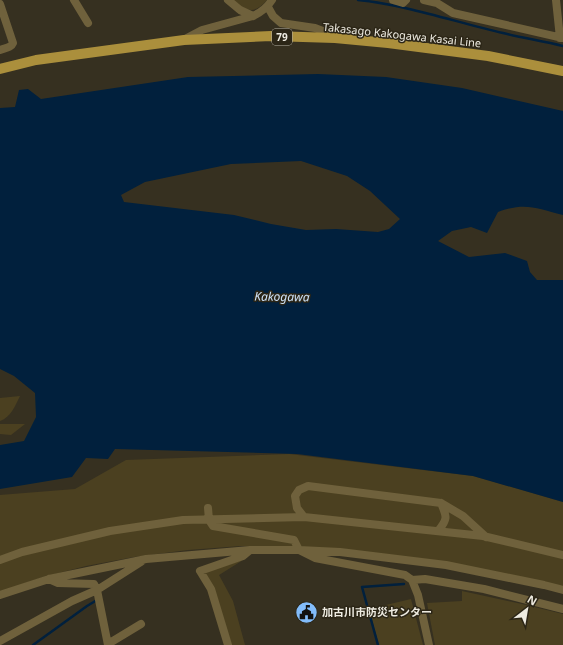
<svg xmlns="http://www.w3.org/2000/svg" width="563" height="645" font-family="'Noto Sans','Noto Sans JP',sans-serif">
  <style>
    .green { fill: #4b4020 }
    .water { fill: #01203d; fill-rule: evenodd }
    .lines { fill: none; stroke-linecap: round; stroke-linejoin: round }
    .stream { stroke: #01203d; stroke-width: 2.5 }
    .minor { stroke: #6f613c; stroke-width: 8 }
    .major { stroke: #ab8f3c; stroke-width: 10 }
    .labels { text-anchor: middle; stroke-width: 3; stroke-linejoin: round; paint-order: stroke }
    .shield { fill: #2c2617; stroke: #b4b0a4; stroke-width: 1 }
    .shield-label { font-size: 10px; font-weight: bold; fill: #eeebe1 }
    .street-label { font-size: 11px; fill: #eeebe1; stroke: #2c2617 }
    .poi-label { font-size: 11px; font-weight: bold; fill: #eeebe1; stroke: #2c2617; text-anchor: start }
    .water-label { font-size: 12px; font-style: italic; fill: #cde2f8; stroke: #2c2617 }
  </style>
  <rect width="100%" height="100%" fill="#363020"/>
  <path class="green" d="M231 0H267C253 16 246 10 231 0Z
    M20 396C15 406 11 417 0 421V398Z
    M25 424 11 435 0 434V424Z
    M289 454 473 476 563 502V586L334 549 279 546H241L188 550 134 557 86 566 43 577 0 592V495L75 489 126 460Z
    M243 560 219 575 233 601 245 645H232L204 572Z
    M462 591 522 604 563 614V645H435L427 603 462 601Z
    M411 599 423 645H379L369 609Z"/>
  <path class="water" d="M318 74 386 77 462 88 563 111V215C536 208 525 202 498 212L487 233 471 227 452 231 438 241 469 257 505 253 527 261 530 272 537 280H563V502L473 476 297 454 115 449 108 459 86 458 72 477 0 489V445L24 441 36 417 35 393 14 376 0 369V108L15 107 19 90 28 89 41 99 188 77ZM301 161 347 176 370 191 400 219 389 229 378 232 336 229 306 230 271 224 234 215 124 202 121 195 145 182 231 164Z"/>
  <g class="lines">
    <path class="stream" d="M358 0C407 5 455 22 503 33 523 38 543 41 563 46
      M33 645 87 606 97 600
      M378 645 362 587 404 584"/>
    <path class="minor" d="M74 0 88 23
      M228 0 240 10 253 16
      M393 0 403 3 406 0
      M424 0 437 3 453 13 563 38
      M556 0 560 38
      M0 4 13 43C11 48 5 48 0 50
      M268 7 273 16 281 23 315 28 328 33 335 38
      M185 39 202 30 253 16C262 12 267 8 272 0
      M208 508 209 520 213 526 294 540 299 550 315 558 405 575 412 580 418 595 429 645
      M304 517 297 508 295 496 299 490 308 486 441 503 463 516 486 537
      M438 531C448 519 447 517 441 503
      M0 560 22 552 110 531 183 520 304 517 483 536 563 555
      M49 579 58 583 94 584 97 590 108 645
      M412 580 425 579 484 589 563 609
      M0 595 49 579 146 559 250 550H299L340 552 446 565 544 585 563 590
      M0 641 72 601 97 590 141 562
      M108 644 141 624
      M228 645 211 589 200 571 243 556 249 551"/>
    <path class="major" d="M0 69 36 60 184 40 271 36 335 38 388 43 488 56 563 71"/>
  </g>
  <defs>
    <symbol id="civic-disc" viewBox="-11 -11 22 22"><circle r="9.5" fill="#82bcfa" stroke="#2c2617"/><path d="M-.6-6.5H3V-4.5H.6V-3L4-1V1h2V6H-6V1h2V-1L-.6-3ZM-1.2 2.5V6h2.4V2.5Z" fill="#111"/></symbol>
  </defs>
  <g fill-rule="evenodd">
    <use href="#civic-disc" x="294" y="600" width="25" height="25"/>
  </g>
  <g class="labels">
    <rect class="shield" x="272" y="29" width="20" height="16" rx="3"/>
    <g class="shield-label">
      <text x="282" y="41">79</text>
    </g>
    <g class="street-label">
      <text transform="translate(402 35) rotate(6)" y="4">Takasago Kakogawa Kasai Line</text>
    </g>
    <g class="poi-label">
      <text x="322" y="616">加古川市防災センター</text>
    </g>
    <g class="water-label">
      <text transform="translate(282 297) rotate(1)" y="4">Kakogawa</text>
    </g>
  </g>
  <g transform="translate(527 609) rotate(31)" stroke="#2c2617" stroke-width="3" paint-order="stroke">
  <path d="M0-3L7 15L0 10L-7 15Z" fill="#eeebe1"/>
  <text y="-6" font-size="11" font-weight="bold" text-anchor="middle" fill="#eeebe1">N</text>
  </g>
</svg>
